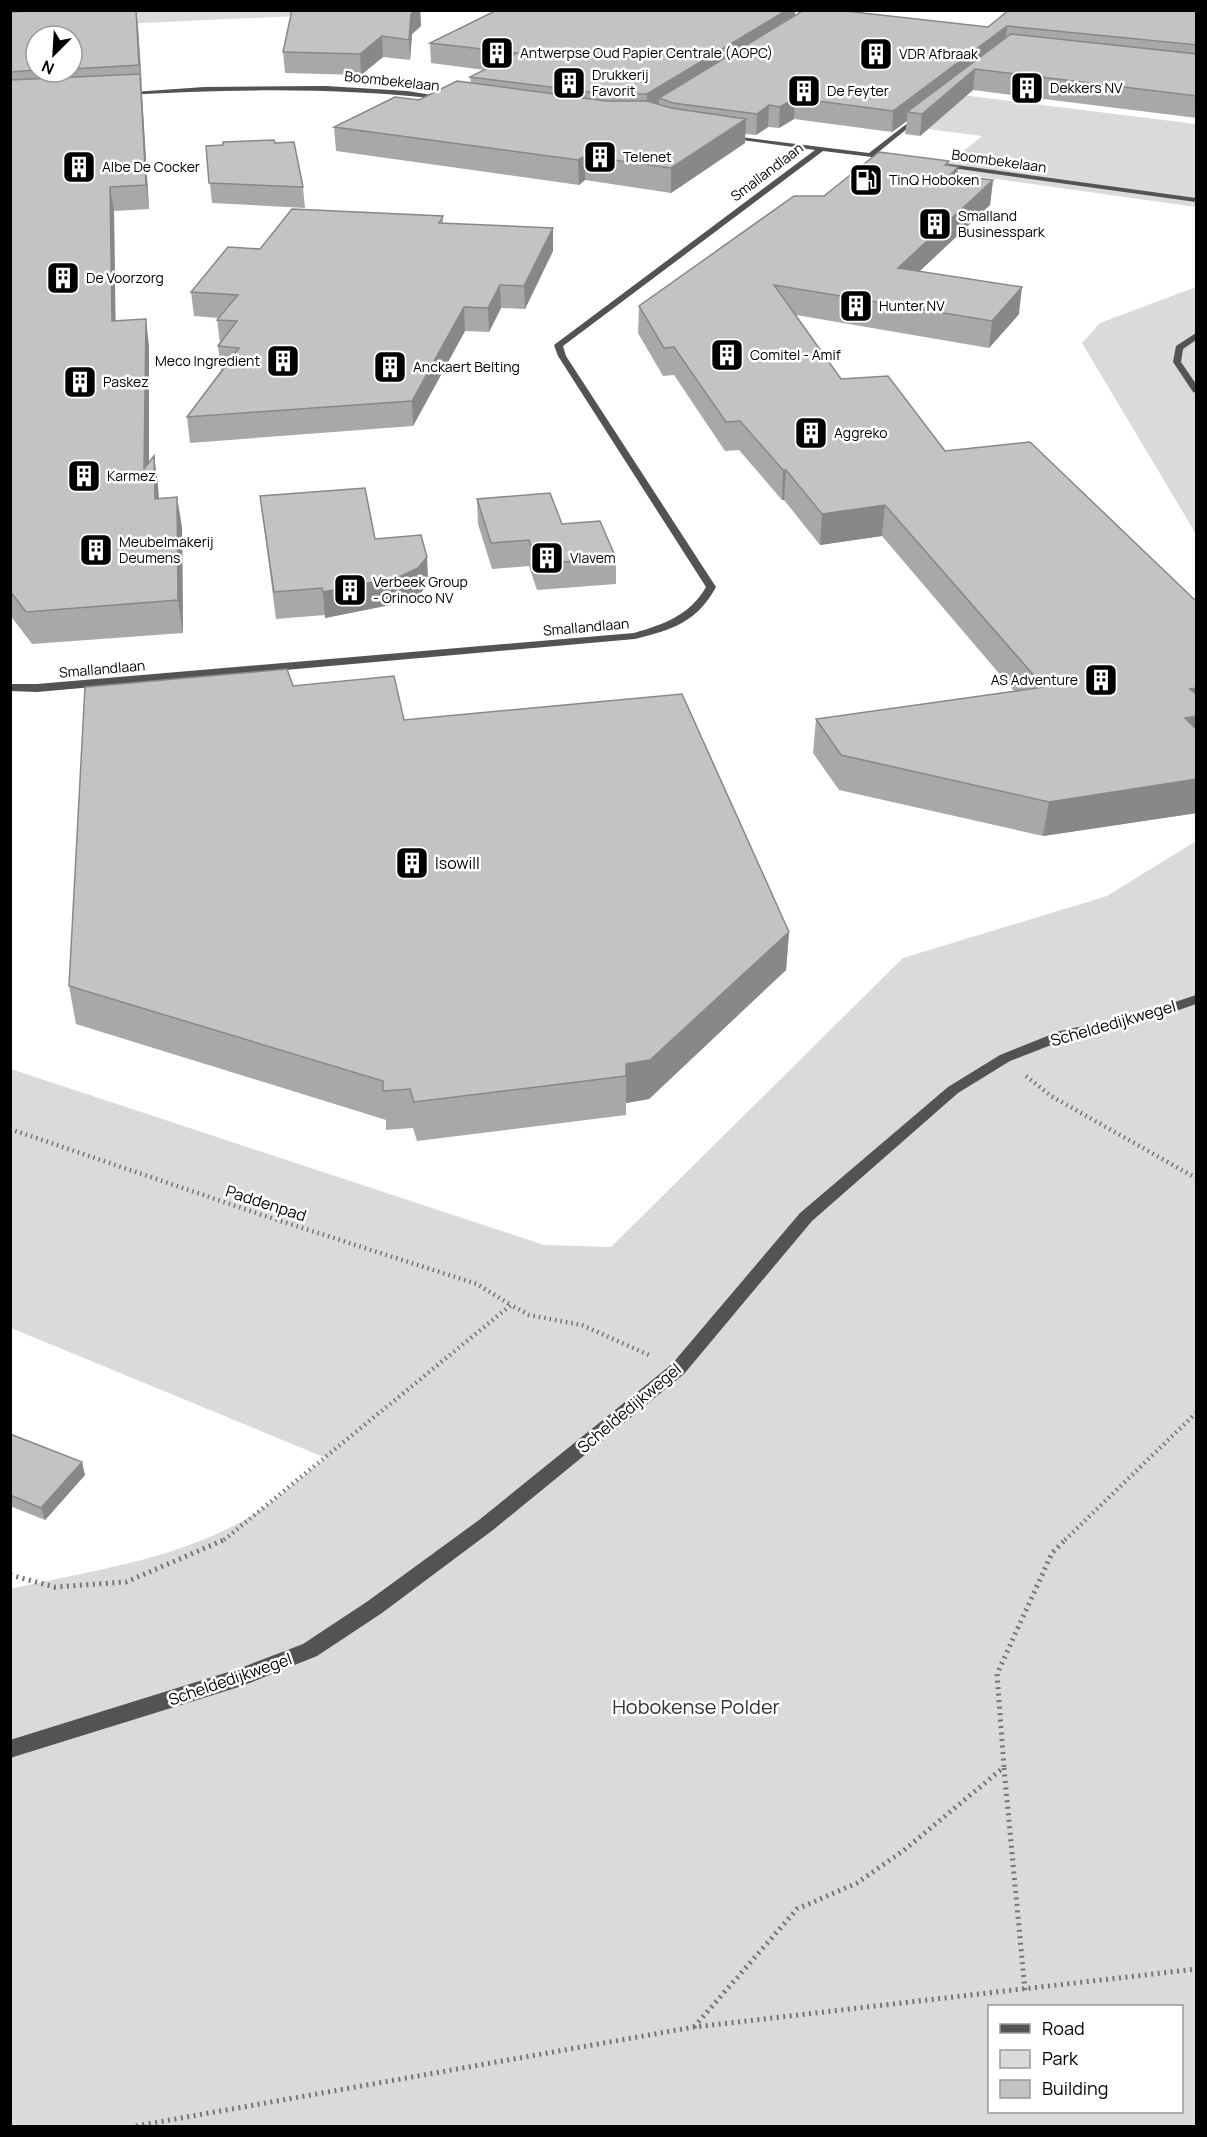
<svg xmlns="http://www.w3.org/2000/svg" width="1207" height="2137" font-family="Manrope,sans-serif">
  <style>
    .green { fill: #dadada; fill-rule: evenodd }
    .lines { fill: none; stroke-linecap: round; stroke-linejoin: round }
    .path-far1 { stroke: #757575; stroke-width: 4.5; stroke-dasharray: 1.5 4; stroke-linecap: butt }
    .path { stroke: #757575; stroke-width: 5; stroke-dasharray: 2 4.5; stroke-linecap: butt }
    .minor { fill: #535353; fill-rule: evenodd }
    .wall { fill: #a8a8a8; fill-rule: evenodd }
    .shaded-wall { fill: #888 }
    .building { fill: #c3c3c3; stroke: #888; stroke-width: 1.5 }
    .labels { text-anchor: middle; stroke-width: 5; stroke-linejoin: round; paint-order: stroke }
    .far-poi-label { font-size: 14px; fill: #000; stroke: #fff; text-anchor: start }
    .far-street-label { font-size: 14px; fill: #000; stroke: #fff }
    .poi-label { font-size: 16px; fill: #000; stroke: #fff; text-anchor: start }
    .street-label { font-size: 16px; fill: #000; stroke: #fff }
    .near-park-label { font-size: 20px; fill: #313131; stroke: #fff }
  </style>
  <rect width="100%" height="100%" fill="#fff"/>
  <path class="green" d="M10 11H407L11 29Z
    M962 95 1196 124V207L939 171 982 136 920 128Z
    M1196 287V534L1082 343 1100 323Z
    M1196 841V2126H11L10 1589C89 1571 175 1560 246 1519 275 1503 300 1478 326 1458L11 1328V1069L544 1245 611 1247 903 958 1107 896ZM990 2006H1182V2112H990Z"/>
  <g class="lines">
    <path class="path-far1" d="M1026 1076 1051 1096 1196 1178
      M10 1129 262 1215 477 1284 511 1305
      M224 1540 511 1305 529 1315 582 1325 649 1355
      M1065 1540 1196 1413"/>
    <path class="path" d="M10 1575 55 1587 126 1582 226 1539
      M1004 1768 1025 1991
      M694 2027 797 1909 857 1883 903 1851 1004 1767 997 1674 1052 1553 1066 1539
      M136 2126 694 2027 1196 1969"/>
    <path class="minor" d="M326 86 407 91 451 98 448 100C339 87 231 89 122 95L119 93 204 87Z
      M922 112 924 115 876 154 896 156V160L823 151 563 346 566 356 716 587C697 622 672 630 635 639L37 692 10 691V684H37L634 633C664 624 689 616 706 587L558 356 554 345 815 150 727 138 725 135 869 153Z
      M935 162 1196 198V202L938 166Z
      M1196 333V340L1183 349 1181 362 1196 384V393L1193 392 1173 362 1176 346Z
      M1196 995V1004L1147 1021 1069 1038 1010 1061 958 1093 812 1221 684 1374 493 1530 382 1613 317 1656 242 1686 10 1758V1740L238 1669 303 1644 368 1601 479 1520 672 1364 800 1213 948 1087 1000 1055 1060 1031 1139 1014Z"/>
  </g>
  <path class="wall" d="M292 10H420L421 26 412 34 410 60 383 57 361 75 285 73 283 52Z
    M497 10H795V16L988 27 1197 10V118L973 90 920 136 905 134 907 121 892 132 794 119 779 128 768 127 756 135 745 134V143L671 193 585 180 579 185 336 151 334 127 471 83 470 77 485 70 431 63 430 43Z
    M10 12 138 27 149 209 114 211 115 321 149 346V463L154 456 158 486 159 498 177 497 182 528 183 633 32 644 10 615ZM36 36H72V72H36Z
    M275 143 303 187 305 208 212 203 206 146Z
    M949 161 948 165 957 176 993 180 990 205 919 272 1019 314 989 348 796 315 841 379 945 451 1197 602V813L1043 836 839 790 813 753 816 719 1014 691 882 536 820 545 784 500H782L739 450 725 451 674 375 663 376 638 333 639 306 824 196Z
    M443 216V223L553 251 525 309 501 308 489 332 465 331 413 426 190 443 187 417 221 371 218 346 220 343 217 320 219 318 194 316 191 292 260 249Z
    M260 496 427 557 428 583 420 594 400 603 325 618V615L276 619Z
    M477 499 562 524 616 558V584L537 590 529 566 492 569 478 524Z
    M293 686 404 720 789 932 786 970 649 1099 626 1103V1115L417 1141 413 1128 386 1130V1120L76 1024 69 986Z
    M10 1434 85 1475 45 1520 10 1506Z"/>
  <path class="shaded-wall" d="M136 10 138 27 142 87 139 65Z
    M415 10H420L421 26 412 34 410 60 409 40 411 14Z
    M787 10H795L794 25 659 98V108L646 116 647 94Z
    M1007 26 1005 46 907 112V121L892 132 893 111Z
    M382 36 383 57 361 75 360 54Z
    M975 69 973 90 920 136 922 114Z
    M140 74 142 96 149 209 146 185Z
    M795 98 794 119 779 128 780 107Z
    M769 105 768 127 756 135 757 114Z
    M746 119 745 143 671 193V168Z
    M585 156V180L579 185 578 160Z
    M958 167 956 191 950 175Z
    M993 180 990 205 895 294 898 268Z
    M110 187 114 211 116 348 112 321Z
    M553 228V251L525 309 524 286Z
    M500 285 501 308 489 332 488 308Z
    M1022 287 1019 314 989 348 992 321Z
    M464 307 465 331 413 426 412 401Z
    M146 319 149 346V499L144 469Z
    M154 456 158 486 160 529 155 499Z
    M783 470H786L784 500H782Z
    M177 497 182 528 183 633 178 600Z
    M885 505 882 536 820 545 822 514Z
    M427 557 428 583 420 594 400 603 325 618 323 592Z
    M1197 688V749L1179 752 1190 689Z
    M1197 779V813L1043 836 1049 802Z
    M789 932 786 970 649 1099 626 1103V1064Z
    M82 1462 85 1475 45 1520 41 1508Z"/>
  <path class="building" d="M48 10H136L139 65 72 69V36H36V70L10 72V12Z
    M292 10H415L411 14 409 40 382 36 360 54 283 52Z
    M497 10H787L647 94H606L470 77 517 53 430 43Z
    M804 10H836L988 27 1009 10H1197V45L1007 26 893 111 795 98 780 107 769 105 757 114 673 103 659 98Z
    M1011 34 1197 54V96L975 69 922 114 907 112Z
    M140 74 146 185 110 187 112 321 146 319 144 469 154 456 155 499 177 497 178 600 26 612 10 591V80Z
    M457 81 606 101H647L671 108 746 119 671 168 585 156 578 160 334 127 395 97 419 100Z
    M274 140 275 143 294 142 303 187 209 183 206 146 223 145V142Z
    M879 152 949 161 945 165 958 167 950 175 993 180 898 268 1022 287 992 321 774 285 841 379 888 376 945 451 1030 442 1197 602V688L1190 689 1197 695V716L1185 718 1197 730V779L1049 802 841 755 816 719 1044 687 885 505 822 514 786 470H783L740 421 726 422 674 347 664 348 639 306 794 196H824Z
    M292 209 443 216 439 223 553 228 524 286 500 285 488 308 464 307 412 401 187 417 239 348 218 346 237 321 217 320 238 295 191 292 228 247 260 249Z
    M365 488 375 539 421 535 427 557 418 568 399 577 323 592 322 588 274 592 260 496Z
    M550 493 562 524 600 521 616 558 537 564 529 540 491 543 477 499Z
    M287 669 293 686 394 676 404 720 682 694 789 932 650 1060 626 1064V1076L414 1102 410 1089 383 1091V1081L69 986 85 687Z
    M10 1434 82 1462 41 1508 10 1495Z"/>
  <defs>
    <symbol id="building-square" viewBox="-11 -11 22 22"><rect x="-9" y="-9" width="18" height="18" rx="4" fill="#000" stroke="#fff"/><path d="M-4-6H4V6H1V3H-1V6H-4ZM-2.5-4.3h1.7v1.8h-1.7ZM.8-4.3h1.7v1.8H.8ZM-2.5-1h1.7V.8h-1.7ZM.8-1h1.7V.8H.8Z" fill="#fff"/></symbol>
    <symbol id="fuel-square" viewBox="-11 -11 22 22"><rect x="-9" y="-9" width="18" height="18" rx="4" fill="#000" stroke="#fff"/><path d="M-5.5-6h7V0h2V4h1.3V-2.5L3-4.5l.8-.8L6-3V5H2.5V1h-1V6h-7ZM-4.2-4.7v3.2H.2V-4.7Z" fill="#fff"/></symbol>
  </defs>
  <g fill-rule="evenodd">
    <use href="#building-square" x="478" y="34" width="38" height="38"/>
    <use href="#building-square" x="857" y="35" width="38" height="38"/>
    <use href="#building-square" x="550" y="64" width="38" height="38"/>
    <use href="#building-square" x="1008" y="69" width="38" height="38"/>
    <use href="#building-square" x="785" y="72" width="38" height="38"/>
    <use href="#building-square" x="581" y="138" width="38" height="38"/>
    <use href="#building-square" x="60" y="148" width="38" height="38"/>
    <use href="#fuel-square" x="847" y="161" width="38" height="38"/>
    <use href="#building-square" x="916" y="205" width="38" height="38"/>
    <use href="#building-square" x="44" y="259" width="38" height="38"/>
    <use href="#building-square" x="837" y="287" width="38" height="38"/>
    <use href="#building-square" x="708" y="336" width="38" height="38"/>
    <use href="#building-square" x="264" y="342" width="38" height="38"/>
    <use href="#building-square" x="371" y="348" width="38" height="38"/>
    <use href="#building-square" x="61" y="363" width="38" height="38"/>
    <use href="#building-square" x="792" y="414" width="38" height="38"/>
    <use href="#building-square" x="65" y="457" width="38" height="38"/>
    <use href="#building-square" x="77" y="531" width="38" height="38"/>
    <use href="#building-square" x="528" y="539" width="38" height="38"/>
    <use href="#building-square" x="331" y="571" width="38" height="38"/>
    <use href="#building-square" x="1082" y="661" width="38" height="38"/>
    <use href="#building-square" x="393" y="844" width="38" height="38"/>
  </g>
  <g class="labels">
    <g class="far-poi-label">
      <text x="520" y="58">Antwerpse Oud Papier Centrale (AOPC)</text>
      <text x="899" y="59">VDR Afbraak</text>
      <text x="592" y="80">Drukkerij<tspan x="592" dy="16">Favorit</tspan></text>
      <text x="1050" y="93">Dekkers NV</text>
      <text x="827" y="96">De Feyter</text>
      <text x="623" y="162">Telenet</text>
      <text x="102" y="172">Albe De Cocker</text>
      <text x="889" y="185">TinQ Hoboken</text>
      <text x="958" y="221">Smalland<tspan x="958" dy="16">Businesspark</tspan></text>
      <text x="86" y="283">De Voorzorg</text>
      <text x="879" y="311">Hunter NV</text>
      <text x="750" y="360">Comitel - Amif</text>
      <text x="260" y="366" text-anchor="end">Meco Ingredient</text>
      <text x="413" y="372">Anckaert Belting</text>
      <text x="103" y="387">Paskez</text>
      <text x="834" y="438">Aggreko</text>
      <text x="107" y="481">Karmez</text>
      <text x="119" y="547">Meubelmakerij<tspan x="119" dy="16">Deumens</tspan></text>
      <text x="570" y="563">Vlavem</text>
      <text x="373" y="587">Verbeek Group<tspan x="373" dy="16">- Orinoco NV</tspan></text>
      <text x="1078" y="685" text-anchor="end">AS Adventure</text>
    </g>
    <g class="far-street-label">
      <text transform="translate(392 81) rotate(6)" y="5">Boombekelaan</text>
      <text transform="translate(999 161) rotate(8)" y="5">Boombekelaan</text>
      <text transform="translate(767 172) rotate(-37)" y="5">Smallandlaan</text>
      <text transform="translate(586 627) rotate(-5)" y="5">Smallandlaan</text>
      <text transform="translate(102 669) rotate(-5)" y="5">Smallandlaan</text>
    </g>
    <g class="poi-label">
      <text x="435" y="869">Isowill</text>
    </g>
    <g class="street-label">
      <text transform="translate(1113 1023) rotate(-16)" y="6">Scheldedijkwegel</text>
      <text transform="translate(266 1203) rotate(18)" y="6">Paddenpad</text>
      <text transform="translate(629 1408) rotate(-40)" y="6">Scheldedijkwegel</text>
      <text transform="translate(230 1679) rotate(-19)" y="6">Scheldedijkwegel</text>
    </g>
    <g class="near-park-label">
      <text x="696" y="1714">Hobokense Polder</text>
    </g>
  </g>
  <rect width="1207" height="2137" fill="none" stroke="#000000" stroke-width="24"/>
  <rect x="988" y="2005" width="195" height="108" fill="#ffffff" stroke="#999999" stroke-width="1.5"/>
  <rect x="1000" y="2024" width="30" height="9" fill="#535353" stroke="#999999" stroke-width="1.5"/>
  <text x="1042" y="2035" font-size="18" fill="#000000">Road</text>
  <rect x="1000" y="2050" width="30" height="18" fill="#dadada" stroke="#999999" stroke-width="1.5"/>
  <text x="1042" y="2065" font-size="18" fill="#000000">Park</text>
  <rect x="1000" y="2080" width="30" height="18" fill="#c3c3c3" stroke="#999999" stroke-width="1.5"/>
  <text x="1042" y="2095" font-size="18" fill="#000000">Building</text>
  <g transform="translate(54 54) rotate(204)"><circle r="28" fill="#ffffff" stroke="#999999" stroke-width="1.5"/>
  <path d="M0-4.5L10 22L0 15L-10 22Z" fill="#000000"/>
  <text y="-9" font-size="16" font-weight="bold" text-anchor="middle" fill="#000000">N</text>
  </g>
</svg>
